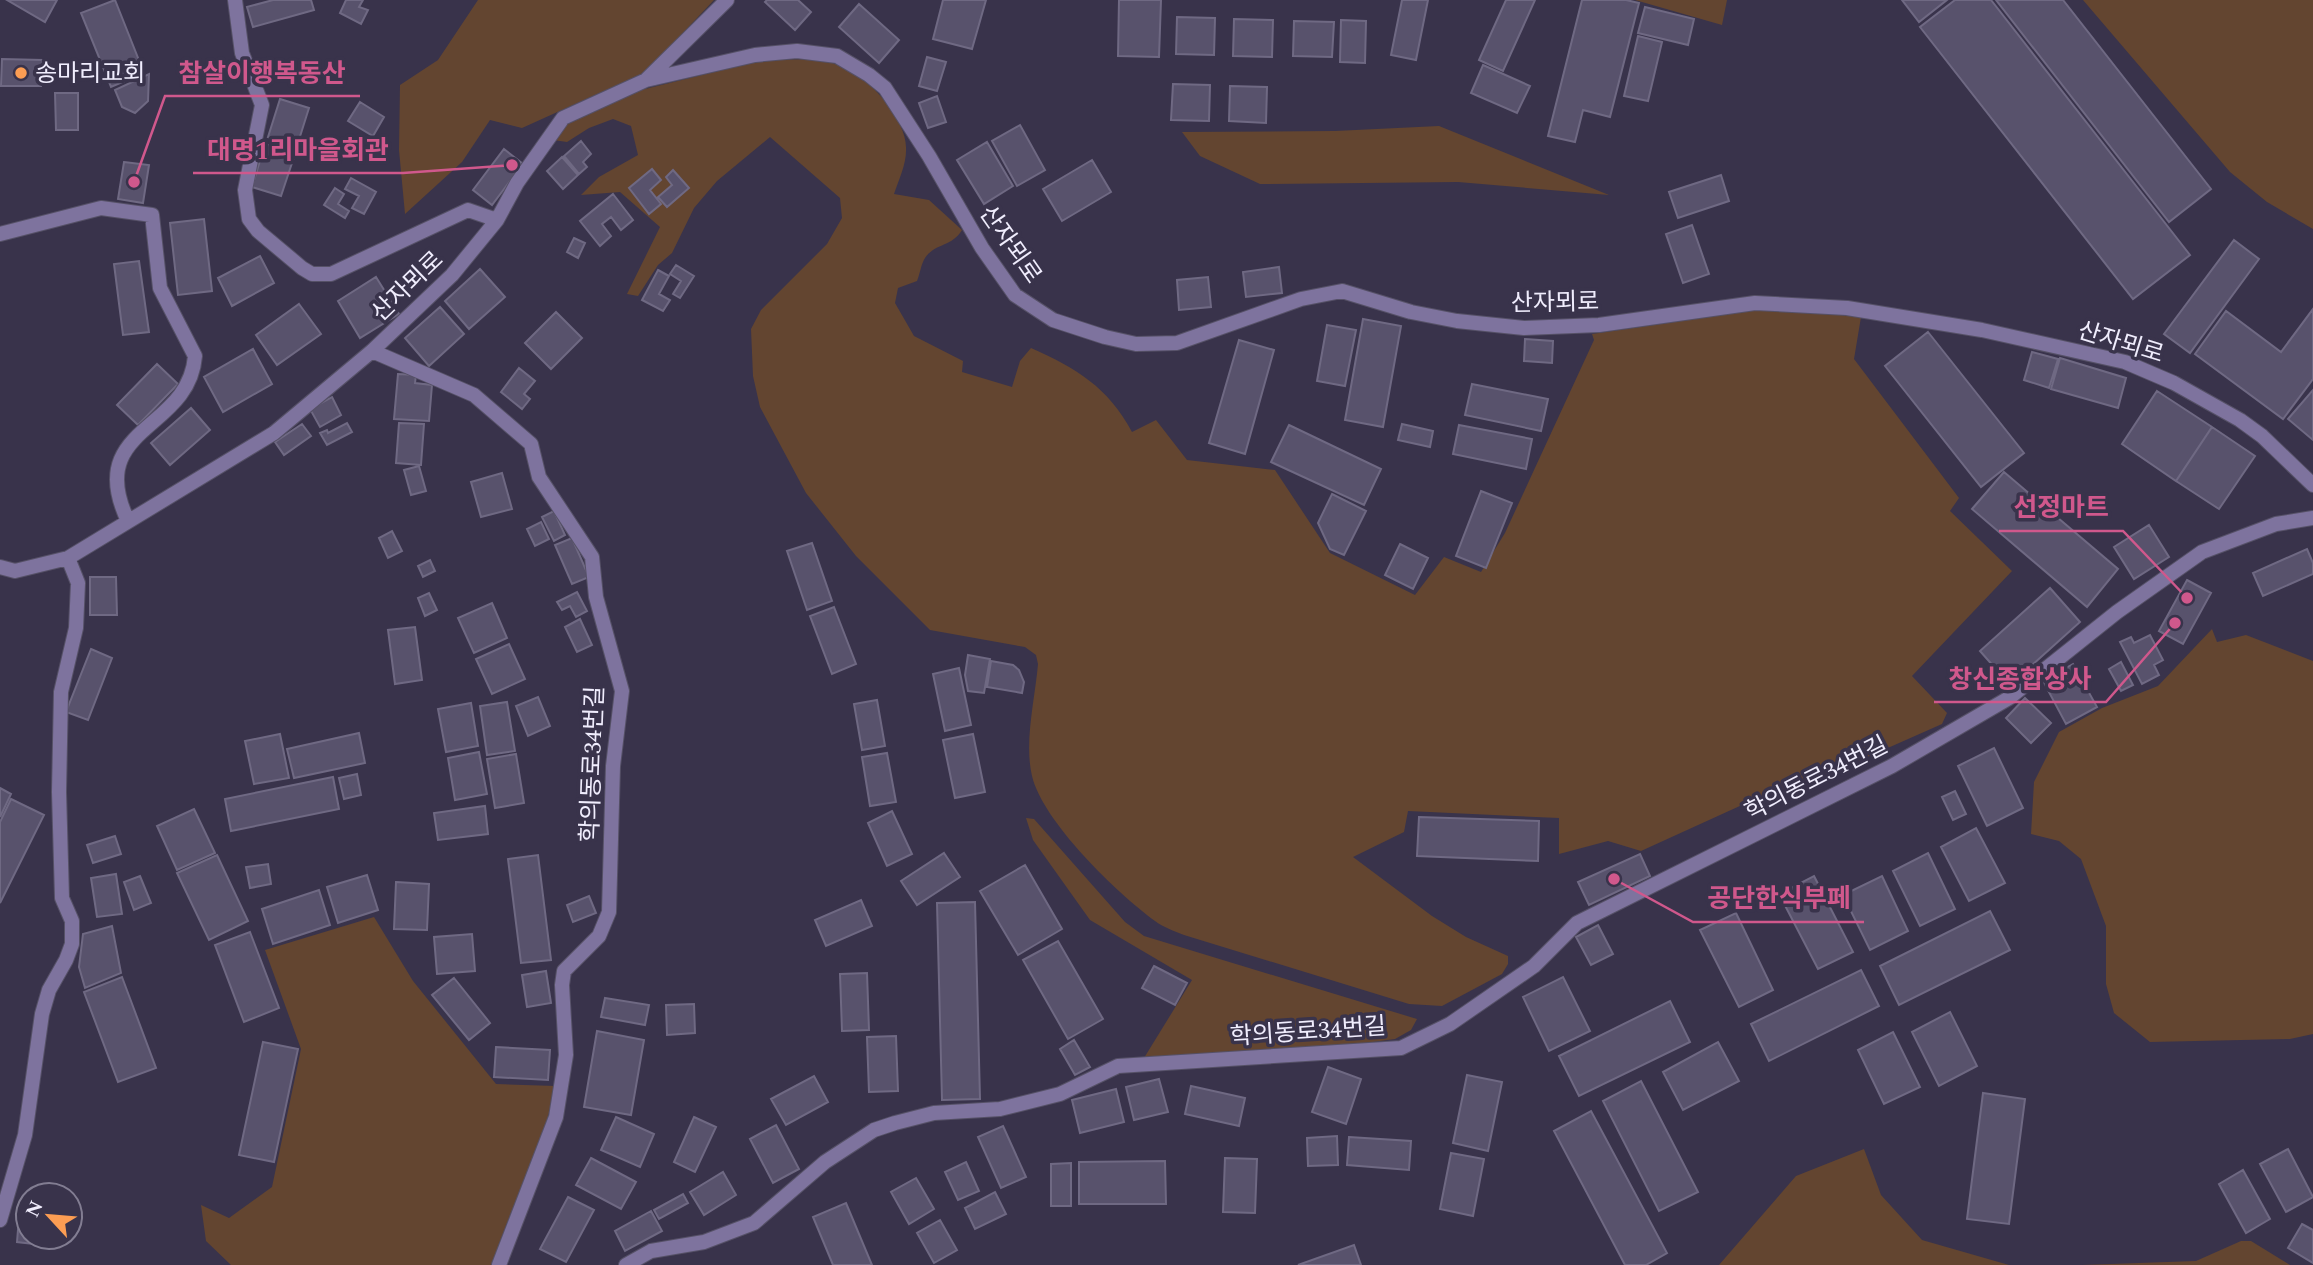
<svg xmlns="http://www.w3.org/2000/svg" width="2313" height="1265" font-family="Spectral,'Noto Sans KR',serif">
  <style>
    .green { fill: #634530 }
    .building { fill: #58526c; stroke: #6f6983; stroke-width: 2 }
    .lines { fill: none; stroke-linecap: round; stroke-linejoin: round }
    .street-casing { stroke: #565167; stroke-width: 16 }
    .street { stroke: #7e739e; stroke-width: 14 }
    .poi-dot { fill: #fc9d53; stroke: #39334b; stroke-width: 2.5 }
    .labels { text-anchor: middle; stroke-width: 7; stroke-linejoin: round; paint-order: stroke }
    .poi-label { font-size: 24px; fill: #f0edfd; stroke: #39334b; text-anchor: start }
    .street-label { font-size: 24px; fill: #f0edfd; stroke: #39334b }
    .leader { fill: none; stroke: #d0588c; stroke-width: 2.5 }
    .callout-dot { fill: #d0588c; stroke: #39334b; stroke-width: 2.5 }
    .callout-label { font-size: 26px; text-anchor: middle; font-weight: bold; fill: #d0588c; stroke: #39334b; stroke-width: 7; stroke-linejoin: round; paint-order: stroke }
  </style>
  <rect width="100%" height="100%" fill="#39334b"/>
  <path class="green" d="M478 0H714L646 72 522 128 490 120 462 162 405 214 399 150 400 85 438 60Z
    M1635 0H1727L1722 25Z
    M2083 0H2313V229L2267 202 2230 172Z
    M821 59C830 63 842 65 851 70 873 83 906 121 906 147 907 163 899 179 894 194L929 200 962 230C952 247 935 243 925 258 921 264 920 274 917 281L898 288 895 303 914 336 963 361 962 372 1012 387 1020 361 1031 348C1076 368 1108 387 1132 432L1156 420 1187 460 1275 470 1330 553 1415 595 1444 557 1481 572 1505 533 1594 340 1592 334 1770 308 1861 317 1854 359 1959 498 1950 511 2012 571 1912 676 1947 713 1942 724 1759 805H1742L1641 851 1608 841 1559 854V818L1408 811 1404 832 1353 857 1432 916 1466 937 1508 956V964L1502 974 1442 1006 1409 1004 1184 935C1174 931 1163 927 1155 921 1117 893 1043 822 1032 776 1024 742 1035 699 1038 664L1036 655 1025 647 930 630 856 556 806 493 760 407 753 376 751 329 761 310 827 244 842 218 840 198 770 137 717 181 694 208 672 253 658 265 638 296 627 294 660 227 620 192 581 195 599 177 638 155 631 126 613 119 589 128 567 142 553 140 565 125 641 90 763 60Z
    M1439 126 1609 195 1458 182 1260 184 1200 156 1182 132 1335 131Z
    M2212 629 2217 642 2246 635 2313 661V1034L2290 1039 2150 1042 2114 1013 2106 984V926L2081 859 2059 841 2031 834 2034 782 2059 732 2102 708 2158 686Z
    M1026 818 1034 819 1125 922 1144 936 1417 1019 1411 1030 1395 1039 1336 1047 1144 1058 1192 980 1090 920 1033 840Z
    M374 917 413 981 496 1084 556 1086C543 1148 511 1204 492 1265H231L206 1241 201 1205 229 1218 272 1187 301 1049 265 950Z
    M1864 1149 1881 1195 1922 1240 2009 1265H1719L1796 1176Z
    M2241 1241H2251L2290 1265H2082L2196 1261Z"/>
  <path class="building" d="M7 0H57L45 22Z
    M115 0 144 73 111 87 81 13Z
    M273 0H311L314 10 253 27 247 7Z
    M346 0H363L359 7 368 10 361 24 340 13Z
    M767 0H798L811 12 795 30 765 2Z
    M943 0H986L972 49 933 39Z
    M1119 0H1161L1159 57 1118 56Z
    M1402 0H1428L1416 60 1391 55Z
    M1506 0H1535L1503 71 1479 60Z
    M1582 0H1626L1639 3 1610 117 1583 110 1575 142 1548 136Z
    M1902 0H1947L1919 22Z
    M1955 0H1991L2190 255 2133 299 1920 27Z
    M1996 0H2063L2211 189 2169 222Z
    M859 4 899 40 879 63 839 27Z
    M1645 7 1694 19 1688 45 1638 33Z
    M1177 17 1215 18 1214 55 1176 54Z
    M1234 19 1273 20 1272 57 1233 56Z
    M1341 20 1366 21 1365 63 1340 62Z
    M1294 21 1334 22 1332 57 1293 56Z
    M1638 36 1662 42 1648 101 1624 96Z
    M927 57 946 62 937 91 919 86Z
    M2 59 42 60 41 86H1Z
    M1483 65 1530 86 1517 113 1471 93Z
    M149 74 148 101 135 113 122 107 115 90Z
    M1173 84 1210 85 1209 121 1171 120Z
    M1230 86 1267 87 1266 123 1229 121Z
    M55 93H78V130H56Z
    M937 96 946 122 928 128 919 103Z
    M280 99 309 108 297 146 268 137Z
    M360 102 384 117 373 136 348 121Z
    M1020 125 1045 170 1017 186 992 141Z
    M581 141 591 154 583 162 587 167 579 174 564 156Z
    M987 142 1013 186 984 204 957 160Z
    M265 144 295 154 281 196 252 187Z
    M504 149 523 164 492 205 473 190Z
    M562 157 578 175 563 189 547 171Z
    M1092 160 1111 192 1062 221 1043 189Z
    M124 162 149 165 143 203 118 199Z
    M652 169 661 180 650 190 661 204 649 214 629 188Z
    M673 170 689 188 667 207 658 197 672 185 666 177Z
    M1721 175 1729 201 1678 218 1669 192Z
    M351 178 376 192 364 214 352 208 359 196 345 189Z
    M335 188 344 194 338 204 349 211 345 218 324 205Z
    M613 194 633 220 621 230 611 217 602 224 611 236 600 246 580 221Z
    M204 219 212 291 178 295 170 223Z
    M1692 225 1709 274 1683 283 1666 234Z
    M574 238 585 243 578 258 567 252Z
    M2234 240 2259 259 2190 353 2164 334Z
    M260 256 274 283 232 306 218 278Z
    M139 261 149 332 123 335 114 264Z
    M676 265 694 276 680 298 673 294 681 281 670 274Z
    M1279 267 1282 293 1246 297 1243 272Z
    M480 269 505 297 469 329 445 301Z
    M658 270 669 276 659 294 670 300 663 311 642 300Z
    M376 277 399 314 360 338 338 301Z
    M1208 277 1211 307 1179 310 1177 280Z
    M299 304 321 334 277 365 256 335Z
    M440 307 464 334 429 366 405 338Z
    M2313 309V379L2283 419 2195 354 2226 311 2281 352Z
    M556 312 582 338 551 369 525 343Z
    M1363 319 1401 326 1383 427 1345 420Z
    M1327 325 1356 330 1345 386 1317 381Z
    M1928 332 2024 453 1981 487 1885 366Z
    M1525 339 1553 341 1552 363 1524 361Z
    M1239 340 1274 350 1245 454 1209 443Z
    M253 349 272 384 223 412 204 377Z
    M2032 352 2058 359 2049 388 2024 380Z
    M2060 358 2126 378 2118 408 2051 389Z
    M157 364 178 384 138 425 117 405Z
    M519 368 535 381 524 394 530 399 522 409 501 392Z
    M398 374 416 375 415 383 432 385 429 421 394 419Z
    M1472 384 1548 399 1541 431 1465 415Z
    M2313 390V440L2288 419Z
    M2157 391 2212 427 2176 481 2122 444Z
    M332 397 341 415 320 427 310 409Z
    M191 408 210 430 170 465 151 443Z
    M347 423 352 432 327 445 320 433 327 430 328 433Z
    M399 423 424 424 421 465 396 463Z
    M302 424 311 436 284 455 275 442Z
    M1402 424 1433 431 1430 447 1398 440Z
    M1289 425 1381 469 1364 505 1271 462Z
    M1459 425 1532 439 1526 469 1453 454Z
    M2212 427 2255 456 2219 509 2176 481Z
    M419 466 426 491 411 495 404 470Z
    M2004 472 2118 569 2087 607 1972 509Z
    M502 473 512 509 481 517 471 482Z
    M1481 491 1512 503 1486 568 1456 556Z
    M1332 494 1366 511 1344 555 1330 549 1318 523Z
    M554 511 565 535 554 541 542 517Z
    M541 522 549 539 535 546 527 529Z
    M2149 525 2169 557 2134 579 2114 547Z
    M392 531 402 551 388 558 379 538Z
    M572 538 589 577 572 584 555 545Z
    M812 543 832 601 807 610 787 551Z
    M1400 544 1428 558 1413 589 1385 575Z
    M2307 549 2313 563V574L2263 596 2253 573Z
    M430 560 435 571 423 577 418 566Z
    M90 577H116L117 615H90Z
    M2187 580 2211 593 2183 644 2159 631Z
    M2050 588 2080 622 2010 685 1980 651Z
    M577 592 587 611 576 617 570 606 562 610 557 602Z
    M429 593 437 610 425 616 418 598Z
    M492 603 507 638 474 653 458 618Z
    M834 607 856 664 832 674 810 616Z
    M580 619 592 645 577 652 565 627Z
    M415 627 422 680 395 684 388 630Z
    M2150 635 2163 660 2154 665 2159 675 2142 684 2120 642 2131 637 2134 643Z
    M509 644 525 679 492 694 476 659Z
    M91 649 112 658 88 720 66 712Z
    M968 655 990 659 984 693 968 691 965 675Z
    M991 661 1013 665 1019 670 1024 682 1022 693 987 687Z
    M2121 662 2133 685 2121 691 2109 669Z
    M2073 664 2097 707 2066 724 2043 681Z
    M959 668 971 725 945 731 933 674Z
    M538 697 550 726 528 736 516 706Z
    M2025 698 2051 723 2031 743 2006 718Z
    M877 700 885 746 862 750 854 704Z
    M507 702 515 751 487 755 480 706Z
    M471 703 478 746 446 752 438 709Z
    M359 733 365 763 294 778 287 749Z
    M280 734 289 778 254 784 245 741Z
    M973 734 985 792 955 798 943 740Z
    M1994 748 2023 808 1987 826 1958 766Z
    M479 752 487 794 455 800 448 758Z
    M887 753 896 802 870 806 862 757Z
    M516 754 524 803 495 808 487 759Z
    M357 774 361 795 344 799 339 778Z
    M333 777 339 809 231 831 225 799Z
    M0 788 11 794 0 817Z
    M1955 791 1966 814 1953 820 1942 797Z
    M11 799 44 815 0 903V822Z
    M485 806 488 834 438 840 434 813Z
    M194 809 215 853 177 870 157 826Z
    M892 811 912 854 887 866 868 823Z
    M1419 817 1539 821 1538 861 1417 856Z
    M1976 828 2005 883 1969 901 1941 847Z
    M115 836 121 854 93 863 87 845Z
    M944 853 960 877 917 905 901 881Z
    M1928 853 1955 909 1920 926 1893 871Z
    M1640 854 1650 876 1589 905 1578 882Z
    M217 855 248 921 209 940 177 873Z
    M538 855 551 960 521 963 508 859Z
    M268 864 271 884 250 888 246 867Z
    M1025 865 1062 929 1018 955 980 891Z
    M116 874 122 914 97 917 91 878Z
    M367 875 378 910 338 923 327 887Z
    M140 876 151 903 134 910 124 882Z
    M1814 876 1853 952 1818 969 1779 894Z
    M1882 876 1908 931 1870 950 1843 895Z
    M396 882 429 884 427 930 394 929Z
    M319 890 330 925 273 944 262 909Z
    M589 896 596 913 573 922 567 905Z
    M861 900 872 926 826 946 815 920Z
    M975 902 980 1099 942 1100 937 903Z
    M1990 911 2010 950 1899 1005 1880 966Z
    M1736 913 1773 990 1739 1007 1700 930Z
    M1598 925 1613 954 1591 965 1576 937Z
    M112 926 121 973 85 988 79 967 83 934Z
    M250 932 279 1008 244 1022 215 945Z
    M472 934 475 971 437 974 434 937Z
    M1058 941 1103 1019 1068 1039 1023 960Z
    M1154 966 1187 983 1175 1005 1142 988Z
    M1861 970 1879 1006 1769 1061 1751 1024Z
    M546 971 551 1003 527 1007 522 975Z
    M867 973 869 1030 842 1031 840 974Z
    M122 977 156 1068 118 1082 84 992Z
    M1563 977 1590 1031 1549 1051 1523 997Z
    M454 978 490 1023 469 1040 432 995Z
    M605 998 649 1005 645 1025 601 1017Z
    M1670 1001 1690 1042 1579 1096 1559 1056Z
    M694 1004 695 1033 667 1035 666 1005Z
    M1950 1012 1977 1066 1939 1086 1912 1032Z
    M597 1031 644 1040 631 1115 584 1107Z
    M1893 1032 1920 1087 1884 1104 1858 1050Z
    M896 1036 898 1091 869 1092 867 1037Z
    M1074 1040 1090 1067 1075 1075 1060 1049Z
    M263 1042 298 1049 274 1162 239 1155Z
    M1718 1042 1739 1081 1683 1110 1663 1072Z
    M496 1047 550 1050 548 1080 494 1077Z
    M1328 1067 1361 1079 1346 1124 1312 1112Z
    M1467 1075 1502 1082 1488 1151 1453 1143Z
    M814 1076 828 1102 786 1125 771 1099Z
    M1159 1079 1168 1112 1134 1120 1126 1087Z
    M1641 1081 1698 1192 1659 1211 1603 1101Z
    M1191 1086 1245 1098 1239 1126 1185 1114Z
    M1116 1089 1124 1122 1080 1133 1072 1100Z
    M1983 1093 2025 1099 2009 1224 1967 1219Z
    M1591 1111 1667 1253 1646 1265H1625L1554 1131Z
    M616 1117 654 1134 640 1167 601 1150Z
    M694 1117 716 1127 695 1172 674 1162Z
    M776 1125 799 1169 773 1183 750 1139Z
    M1003 1126 1026 1177 1001 1188 978 1137Z
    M1337 1136 1338 1165 1308 1166 1307 1138Z
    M1349 1137 1411 1141 1409 1170 1347 1165Z
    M2288 1149 2313 1197 2286 1212 2260 1164Z
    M1451 1153 1484 1159 1473 1216 1440 1209Z
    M591 1158 636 1182 621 1209 576 1185Z
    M1225 1158 1257 1159 1255 1213 1223 1212Z
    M1165 1161 1166 1204H1079V1162Z
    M966 1162 979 1191 958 1200 945 1172Z
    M1071 1163V1206H1051V1164Z
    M2243 1170 2270 1219 2246 1233 2219 1184Z
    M723 1172 736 1195 704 1215 690 1192Z
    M916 1178 934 1209 909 1224 891 1192Z
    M995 1192 1006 1214 975 1229 965 1208Z
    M683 1194 688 1203 659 1219 654 1210Z
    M568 1197 594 1210 566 1262 540 1249Z
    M846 1203 872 1265H833L813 1217Z
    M651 1211 662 1231 625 1251 615 1231Z
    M19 1217 28 1218V1237H43L42 1245 17 1242Z
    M940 1220 957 1250 934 1263 917 1233Z
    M2302 1224 2313 1230V1263L2288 1248Z
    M1354 1245 1361 1265H1298Z"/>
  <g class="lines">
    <defs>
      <path id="street" d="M235 0 242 53 262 105 245 190 249 219 258 231 302 268 312 274H331L468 210 497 220
        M646 80 727 0
        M0 234 101 208 152 215 160 288 195 356C189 432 83 426 128 521
        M372 351 474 395 531 444 539 477 592 557 596 597 622 691 613 766 609 912 599 936 564 971 562 985 566 1055 556 1117 499 1265
        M0 567 15 571 68 558 274 433 372 351 452 275 497 220 517 183 563 118 646 80 755 55 797 51 837 56 869 75 885 88 929 156 982 248 1015 295 1053 320 1105 337 1136 344 1177 343 1301 299 1342 291 1411 312 1457 321 1524 328 1599 325 1755 303 1847 308 1982 330 2125 362 2174 383 2240 420 2262 436 2313 485
        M0 1220 25 1135 42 1014 49 990 66 960 72 944V921L62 898 59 792 61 692 76 628 78 583 68 558
        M626 1265 651 1251 704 1242 754 1223 825 1162 874 1130 895 1123 934 1113 1000 1109 1060 1094 1118 1066 1401 1048 1450 1024 1534 966 1577 923 1892 766 2009 698 2117 612 2202 552 2276 524 2313 518"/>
    </defs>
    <use href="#street" class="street-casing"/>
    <use href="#street" class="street"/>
  </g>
  <circle class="poi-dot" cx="21" cy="73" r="7"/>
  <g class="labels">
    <g class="poi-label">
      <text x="35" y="81">송마리교회</text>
    </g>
    <g class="street-label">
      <text transform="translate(1011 244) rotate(55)" y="8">산자뫼로</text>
      <text transform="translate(407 286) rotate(-44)" y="8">산자뫼로</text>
      <text transform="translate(1555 302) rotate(-1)" y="8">산자뫼로</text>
      <text transform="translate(2121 342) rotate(17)" y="8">산자뫼로</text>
      <text transform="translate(592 764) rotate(-88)" y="8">학의동로34번길</text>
      <text transform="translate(1816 778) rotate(-27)" y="8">학의동로34번길</text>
      <text transform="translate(1308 1031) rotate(-4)" y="8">학의동로34번길</text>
    </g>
  </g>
  <path class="leader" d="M134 182L165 96H360M512 165L403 173H193M2187 598L2123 531H1999M2175 623L2106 702H1934M1614 879L1693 922H1864"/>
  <g class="callout-dot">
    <circle cx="134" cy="182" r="7"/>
    <circle cx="512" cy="165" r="7"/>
    <circle cx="2187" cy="598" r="7"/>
    <circle cx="2175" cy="623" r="7"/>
    <circle cx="1614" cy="879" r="7"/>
  </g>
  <g class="callout-label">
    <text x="262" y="82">참살이행복동산</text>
    <text x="298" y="159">대명1리마을회관</text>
    <text x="2061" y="516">선정마트</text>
    <text x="2020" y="688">창신종합상사</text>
    <text x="1779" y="907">공단한식부페</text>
  </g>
  <g transform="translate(49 1216) rotate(296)"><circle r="33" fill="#39334b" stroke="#827d92" stroke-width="2"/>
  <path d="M0-5L12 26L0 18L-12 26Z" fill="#fc9d53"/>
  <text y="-10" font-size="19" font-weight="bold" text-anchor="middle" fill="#f0edfd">N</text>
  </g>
</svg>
